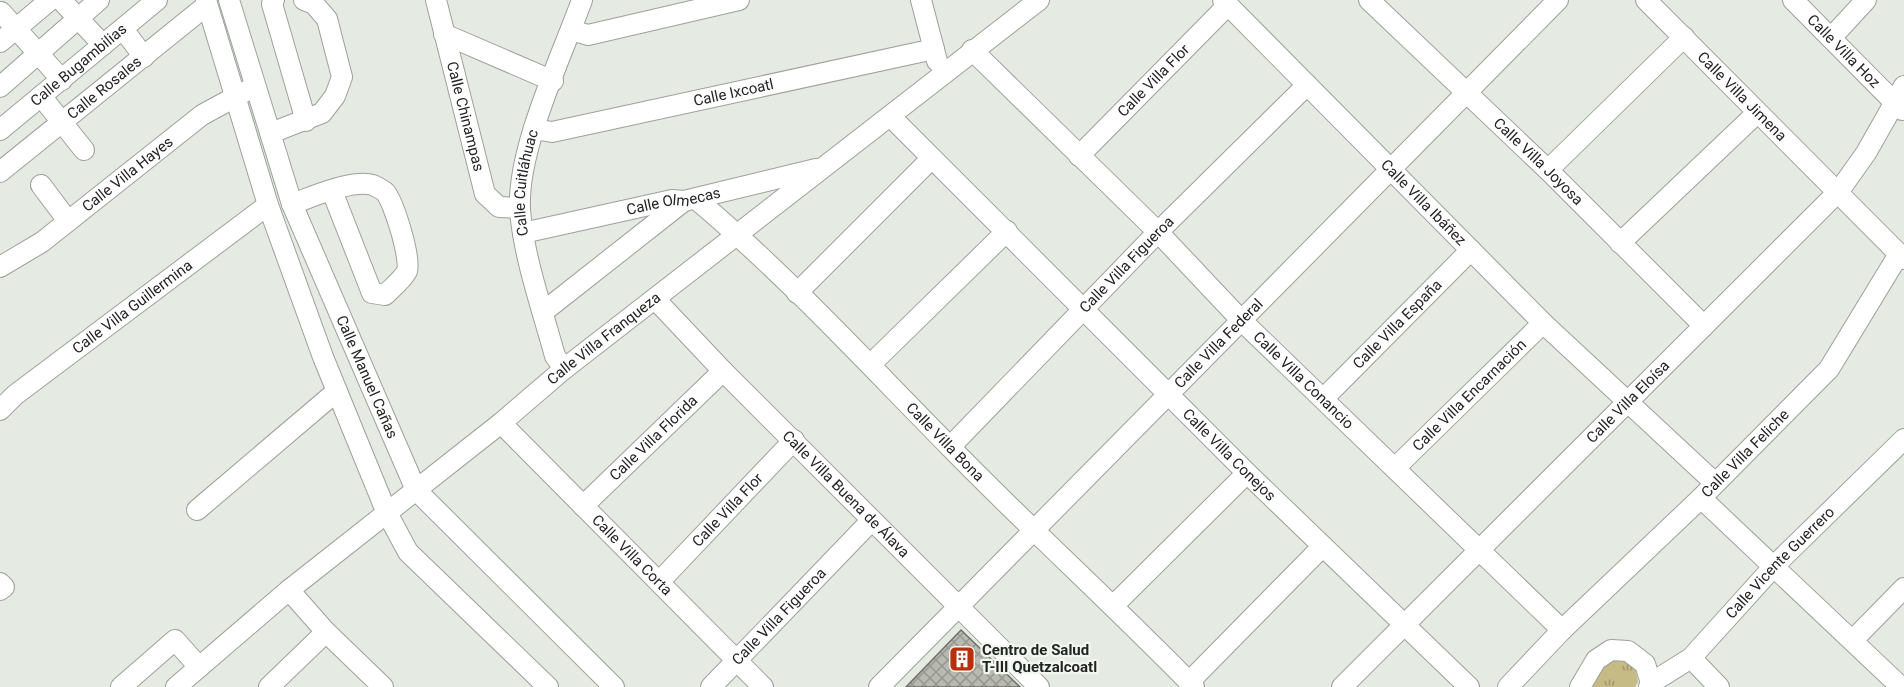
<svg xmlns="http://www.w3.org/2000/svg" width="1904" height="687" font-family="Roboto,sans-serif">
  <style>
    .park { fill: url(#park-tufts) }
    .building { fill: url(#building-cross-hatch); stroke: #6e7068; stroke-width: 1.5 }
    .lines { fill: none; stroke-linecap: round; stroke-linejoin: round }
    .minor-casing { stroke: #9ca19a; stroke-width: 22 }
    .minor { stroke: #fff; stroke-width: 20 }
    .labels { text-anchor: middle; stroke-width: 4.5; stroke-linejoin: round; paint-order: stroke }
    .street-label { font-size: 15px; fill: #232522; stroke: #f2f8f0 }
    .poi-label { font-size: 15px; font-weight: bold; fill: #232522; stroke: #f2f8f0; text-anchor: start }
  </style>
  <defs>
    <pattern id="park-tufts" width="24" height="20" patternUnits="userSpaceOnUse" patternTransform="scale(1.5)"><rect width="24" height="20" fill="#c6ba85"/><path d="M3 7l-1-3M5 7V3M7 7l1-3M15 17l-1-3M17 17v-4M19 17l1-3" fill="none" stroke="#a0976c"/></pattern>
    <pattern id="building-cross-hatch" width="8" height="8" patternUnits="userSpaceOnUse" patternTransform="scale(1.5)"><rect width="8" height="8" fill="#b8bab2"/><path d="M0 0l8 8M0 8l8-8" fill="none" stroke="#959790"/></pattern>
  </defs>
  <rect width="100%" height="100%" fill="#e5ebe3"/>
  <path class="park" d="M1612 657 1625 658 1635 666 1638 682 1635 687H1586L1600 665Z"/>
  <path class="building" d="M961 630 1020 687H906Z"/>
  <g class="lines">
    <defs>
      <g id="minor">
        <path d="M61 0 103 45"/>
        <path d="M206 0 268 205 323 357 386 511 408 552 548 687"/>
        <path id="s1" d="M229 0 292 204 416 490 614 687"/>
        <path d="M274 0 272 4 306 121"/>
        <path id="s2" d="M436 0 485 194 499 207 520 208"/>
        <path d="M921 0 937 61"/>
        <path id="s3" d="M1223 0 1543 323 1715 483"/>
        <path id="s4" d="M1369 0 1548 170 1704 326"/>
        <path id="s5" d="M1646 0 1904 259"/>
        <path id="s6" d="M1793 0 1902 110"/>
        <path d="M1 12 62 80"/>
        <path d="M123 29 144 57"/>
        <path d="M571 30 588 35 739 0"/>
        <path d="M444 34 553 81"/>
        <path d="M1831 38 1866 0"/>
        <path d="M0 42 50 0"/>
        <path id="s7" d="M972 50 1158 232 1241 320 1562 630"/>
        <path d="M0 87 99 0"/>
        <path d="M41 96 84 150"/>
        <path id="s8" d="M891 117 1247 473 1469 687"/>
        <path id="s9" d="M534 129 552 132 934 49"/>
        <path id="s10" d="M0 130 157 0"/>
        <path d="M271 133 322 113 335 96 342 77 327 19 314 4 304 0"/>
        <path id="s11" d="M1079 156 1228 5"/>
        <path d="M1548 170 1684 37"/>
        <path id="s12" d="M0 172 207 5"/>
        <path d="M41 185 68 221"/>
        <path id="s13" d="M696 199C786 275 867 363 950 447 1030 529 1114 605 1194 687"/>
        <path d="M292 204C312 197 352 179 373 185 375 186 383 190 385 192 394 202 411 258 407 271 403 279 392 288 385 295L372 293 332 191"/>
        <path id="s14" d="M523 233 672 200 684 201 816 169"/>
        <path d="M1620 243 1757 113"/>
        <path id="s15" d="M0 267 42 242 202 115 246 91"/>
        <path d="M797 293 931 159"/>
        <path id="s16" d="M655 299 723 371 1039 687"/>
        <path d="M543 312 684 201"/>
        <path d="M871 364 1007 231"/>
        <path id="s17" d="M564 369 555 356C543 312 523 255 520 209 517 149 561 58 582 0"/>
        <path id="s18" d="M1324 398 1471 250"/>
        <path id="s19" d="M0 410 15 395 268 205"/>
        <path id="s20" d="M501 423 763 687"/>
        <path id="s21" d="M950 447 1158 232 1307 85"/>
        <path id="s22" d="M1395 468 1543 323"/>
        <path d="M1701 498 1901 687"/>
        <path id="s23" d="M583 506 723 371"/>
        <path d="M197 510 337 391"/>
        <path id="s24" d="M660 581 794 440"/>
        <path d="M0 583 4 587 0 590"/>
        <path d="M289 590 326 632 383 687"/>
        <path d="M1113 606 1247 473"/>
        <path d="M1853 640 1904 588"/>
        <path d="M1691 658 1719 687"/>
        <path d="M1189 682 1323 546"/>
        <path d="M121 687 175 640 199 667"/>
        <path id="s25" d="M176 687 289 590 501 423 564 369 1039 0"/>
        <path d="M269 687 326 632"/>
        <path id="s26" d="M711 687 871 521"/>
        <path id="s27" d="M879 687 1558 0"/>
        <path id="s28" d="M1342 687 1839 191 1866 153 1904 86"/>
        <path id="s29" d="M1508 687 1562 630 1701 498 1829 369 1899 254"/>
        <path d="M1580 687 1596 660 1611 650 1628 651 1645 664 1651 683"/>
        <path id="s30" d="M1649 687 1651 683 1691 658 1775 565 1904 439"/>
      </g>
    </defs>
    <use href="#minor" class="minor-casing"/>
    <use href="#minor" class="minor"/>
  </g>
  <defs>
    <symbol id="building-square" viewBox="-11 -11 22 22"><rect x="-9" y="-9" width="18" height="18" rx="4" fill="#b92f0d" stroke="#f2f8f0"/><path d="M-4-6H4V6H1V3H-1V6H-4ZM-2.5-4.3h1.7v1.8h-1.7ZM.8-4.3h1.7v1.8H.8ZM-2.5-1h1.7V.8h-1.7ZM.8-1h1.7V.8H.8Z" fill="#fff"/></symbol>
  </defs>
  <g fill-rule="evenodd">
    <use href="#building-square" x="947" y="644" width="30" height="30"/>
  </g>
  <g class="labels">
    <g class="street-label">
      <text dy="5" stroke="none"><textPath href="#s6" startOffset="72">Calle Villa Hoz</textPath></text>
      <text dy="5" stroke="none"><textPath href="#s10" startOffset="102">Calle Bugambilias</textPath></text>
      <text dy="5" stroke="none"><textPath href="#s11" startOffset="106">Calle Villa Flor</textPath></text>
      <text dy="5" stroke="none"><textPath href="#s12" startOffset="134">Calle Rosales</textPath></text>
      <text dy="5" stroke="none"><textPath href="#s9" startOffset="204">Calle Ixcoatl</textPath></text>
      <text dy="5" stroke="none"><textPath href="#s5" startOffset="136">Calle Villa Jimena</textPath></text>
      <text dy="5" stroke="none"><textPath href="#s2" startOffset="120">Calle Chinampas</textPath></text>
      <text dy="5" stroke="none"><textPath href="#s4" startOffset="234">Calle Villa Joyosa</textPath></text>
      <text dy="5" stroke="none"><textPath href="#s15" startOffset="158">Calle Villa Hayes</textPath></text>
      <text dy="5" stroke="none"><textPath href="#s17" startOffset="194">Calle Cuitláhuac</textPath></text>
      <text dy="5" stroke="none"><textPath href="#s14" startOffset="154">Calle Olmecas</textPath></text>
      <text dy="5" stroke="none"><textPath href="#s3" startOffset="285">Calle Villa Ibáñez</textPath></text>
      <text dy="5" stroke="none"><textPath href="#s21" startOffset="254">Calle Villa Figueroa</textPath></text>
      <text dy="5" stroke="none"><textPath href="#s19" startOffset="168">Calle Villa Guillermina</textPath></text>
      <text dy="5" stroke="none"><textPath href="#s18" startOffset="104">Calle Villa España</textPath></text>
      <text dy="5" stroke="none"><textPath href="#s25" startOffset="552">Calle Villa Franqueza</textPath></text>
      <text dy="5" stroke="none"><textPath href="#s27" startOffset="483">Calle Villa Federal</textPath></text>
      <text dy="5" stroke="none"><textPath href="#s1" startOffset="402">Calle Manuel Cañas</textPath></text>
      <text dy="5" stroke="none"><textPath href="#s7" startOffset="468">Calle Villa Conancio</textPath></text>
      <text dy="5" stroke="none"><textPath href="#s22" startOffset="104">Calle Villa Encarnación</textPath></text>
      <text dy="5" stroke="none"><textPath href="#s28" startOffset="404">Calle Villa Eloísa</textPath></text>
      <text dy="5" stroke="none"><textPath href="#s23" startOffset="98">Calle Villa Florida</textPath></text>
      <text dy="5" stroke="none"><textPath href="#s13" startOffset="348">Calle Villa Bona</textPath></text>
      <text dy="5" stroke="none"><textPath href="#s29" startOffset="333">Calle Villa Feliche</textPath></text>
      <text dy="5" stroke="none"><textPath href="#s8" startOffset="478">Calle Villa Conejos</textPath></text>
      <text dy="5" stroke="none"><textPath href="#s16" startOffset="273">Calle Villa Buena de Álava</textPath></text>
      <text dy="5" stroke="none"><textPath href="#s24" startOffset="98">Calle Villa Flor</textPath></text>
      <text dy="5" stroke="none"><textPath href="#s20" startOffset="186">Calle Villa Corta</textPath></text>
      <text dy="5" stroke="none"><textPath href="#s30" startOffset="182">Calle Vicente Guerrero</textPath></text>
      <text dy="5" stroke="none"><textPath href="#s26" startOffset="98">Calle Villa Figueroa</textPath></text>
    </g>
    <g class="poi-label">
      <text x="982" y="655">Centro de Salud<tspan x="982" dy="17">T-III Quetzalcoatl</tspan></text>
    </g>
  </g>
</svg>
